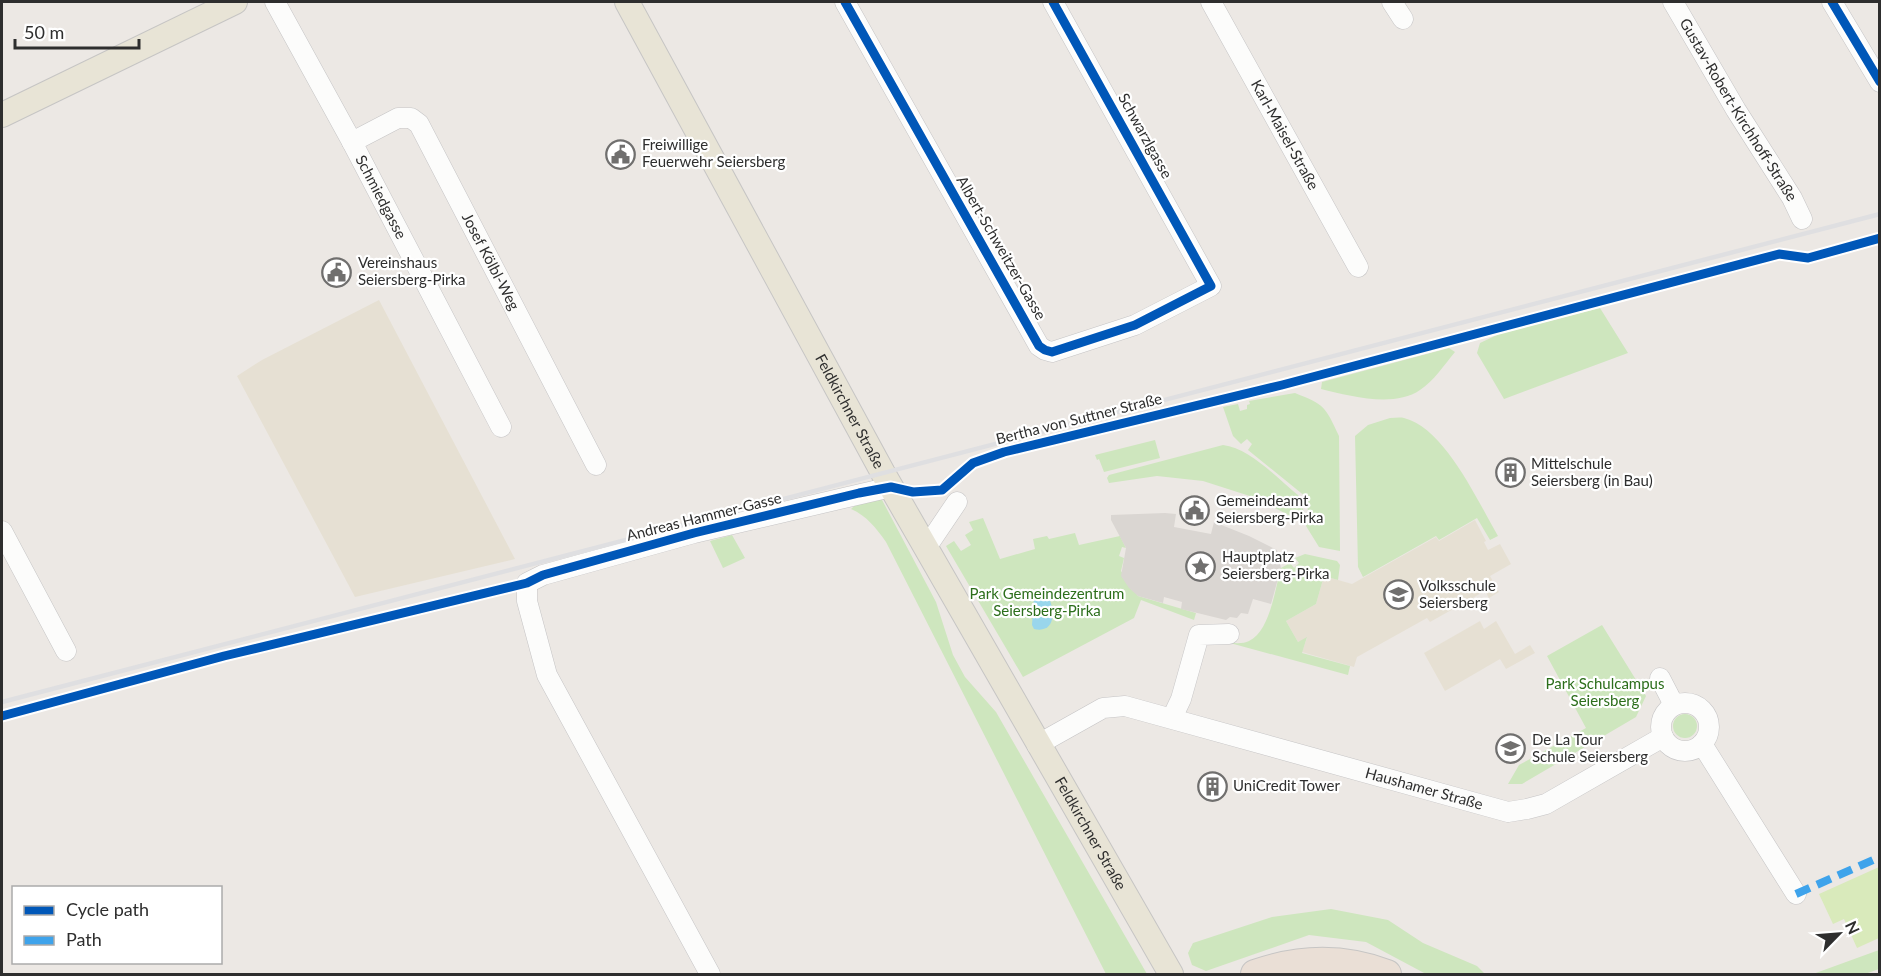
<svg xmlns="http://www.w3.org/2000/svg" width="1881" height="976" font-family="Lato,sans-serif">
  <style>
    .education { fill: #e6e0d3 }
    .green { fill: #cee6be }
    .pitch { fill: #d9eabb }
    .plaza { fill: #dad6d2 }
    .water { fill: #99d6ec }
    .lines { fill: none; stroke-linecap: round; stroke-linejoin: round }
    .minor-casing { stroke: #c5c4c5; stroke-width: 21 }
    .major-casing { stroke: #c6c5c4; stroke-width: 26 }
    .highway-casing { stroke: #c6c5c4; stroke-width: 30 }
    .minor { stroke: #fcfcfb; stroke-width: 20 }
    .major { stroke: #e8e4d6; stroke-width: 24 }
    .highway { stroke: #eadfd6; stroke-width: 28 }
    .rail { stroke: #dfdfe1; stroke-width: 4.5 }
    .quiet { stroke: #3ea3eb; stroke-width: 8; stroke-dasharray: 15 8; stroke-linecap: butt }
    .cycleway-casing { stroke: #fff; stroke-width: 13 }
    .cycleway { stroke: #0057b8; stroke-width: 9 }
    .labels { text-anchor: middle; stroke-width: 4.5; stroke-linejoin: round; paint-order: stroke }
    .street-label { font-size: 15px; fill: #2e2e2e; stroke: #fff }
    .poi-label { font-size: 15px; fill: #2e2e2e; stroke: #fff; text-anchor: start }
    .park-label { font-size: 15px; fill: #2c6e1b; stroke: #fff }
  </style>
  <rect width="100%" height="100%" fill="#ece8e4"/>
  <path class="education" d="M379 300 515 559 355 597 237 376 262 360Z
    M1475 520 1486 541 1484 542 1488 550 1500 544 1511 564 1490 576 1499 592 1489 598 1485 591 1430 622 1427 618 1357 657 1354 667 1302 652 1307 638 1298 642 1286 621 1316 604 1324 576 1352 584 1436 537 1439 541Z
    M1480 621 1484 629 1496 621 1515 654 1530 645 1535 653 1506 669 1500 659 1445 691 1424 653Z"/>
  <path class="green" d="M1600 308 1628 353 1504 399 1477 353 1480 343 1499 334Z
    M1449 348 1455 352C1444 365 1434 381 1420 390 1394 408 1350 396 1321 389L1322 382Z
    M1295 393C1325 405 1325 406 1339 436L1340 551 1319 547 1306 526 1309 519 1306 497 1248 450 1252 444 1247 439 1241 444 1233 436 1223 407 1238 404 1240 411 1247 409V405L1250 404 1249 401Z
    M1390 418C1395 418 1400 417 1404 418 1445 428 1478 502 1498 536L1490 540 1477 518 1439 540 1436 536 1363 577 1358 567 1355 436 1368 425Z
    M1155 440 1160 458 1104 472 1099 459 1097 460 1095 455Z
    M1223 445C1250 448 1278 479 1298 495L1301 500 1304 514 1294 518 1256 498 1203 481 1157 476 1109 483 1107 478 1109 475Z
    M881 498 936 602 953 655 965 677 996 712 1147 974H1106L886 542C876 528 867 516 851 509L860 501Z
    M983 518 1000 559 1035 549 1033 539 1047 536 1049 539 1075 533 1079 545 1120 536 1126 548 1122 547 1119 556 1124 558 1121 571 1138 596 1196 613 1194 620 1141 600 1134 618 1023 677 946 546 954 541 961 551 971 545 965 535 973 530 969 522Z
    M732 535 745 558 723 568 710 541Z
    M1305 554 1337 561 1340 565 1338 580 1324 576 1316 604 1286 621 1298 642 1307 637 1302 653 1350 666 1348 675 1230 643C1236 643 1244 644 1249 641 1270 631 1275 589 1281 568L1290 563 1294 568 1299 563 1295 558Z
    M1602 625 1646 696 1636 717 1522 784H1508L1519 765 1586 728 1547 656Z
    M1673 726a12 12 0 1 1 24 0a12 12 0 1 1-24 0Z
    M1331 909 1388 920 1423 943 1477 966 1485 974H1426L1366 942 1309 935 1206 971 1192 965 1188 953 1193 943 1272 917Z
    M1879 950V969L1865 974H1813Z"/>
  <path class="pitch" d="M1879 867V938L1857 948 1844 919 1833 924 1819 894Z"/>
  <path class="plaza" d="M1165 513 1176 514 1174 527 1211 534 1214 522 1249 536 1277 550 1281 568 1271 604 1253 599 1248 614 1241 613 1237 618 1230 617 1226 620 1181 609 1182 602 1164 597 1163 603 1138 596 1129 588 1121 576 1126 548 1111 520V515Z"/>
  <path class="water" d="M1040 594H1047C1055 608 1057 634 1034 629L1032 625 1034 598Z"/>
  <g class="lines">
    <defs>
      <g id="minor">
        <path id="s1" d="M275 2 352 142 501 427"/>
        <path d="M845 2 1039 346 1045 350 1052 352 1135 325 1211 286 1053 2"/>
        <path id="s2" d="M1211 2 1358 267"/>
        <path d="M1392 2 1403 19"/>
        <path id="s3" d="M1673 2 1736 110 1792 198 1802 219"/>
        <path d="M1832 2 1880 82"/>
        <path id="s4" d="M352 142 398 118H411L419 124 596 465"/>
        <path d="M2 531 66 651"/>
        <path d="M926 548 957 502"/>
        <path d="M1660 678 1674 705"/>
        <circle cx="1685" cy="727" r="24"/>
        <path d="M1172 718 1181 699 1199 635 1229 634"/>
        <path d="M1702 744 1796 894"/>
        <path id="s5" d="M1037 745 1103 708 1125 706 1508 812 1527 809 1546 804 1663 737"/>
        <path d="M710 974 547 675 527 601V583L543 575 694 533 891 487"/>
      </g>
      <g id="major">
        <path id="s6" d="M627 2 883 473 1171 974"/>
        <path d="M2 115 235 2"/>
      </g>
      <path id="highway" d="M1255 974C1300 958 1343 957 1387 974"/>
    </defs>
    <use href="#minor" class="minor-casing"/>
    <use href="#major" class="major-casing"/>
    <use href="#highway" class="highway-casing"/>
    <use href="#minor" class="minor"/>
    <use href="#major" class="major"/>
    <use href="#highway" class="highway"/>
    <path class="rail" d="M2 702 1880 214"/>
    <path class="quiet" d="M1796 894 1880 857"/>
    <defs>
      <path id="cycleway" d="M845 2 1039 346 1045 350 1052 352 1135 325 1211 286 1053 2
        M1832 2 1880 82
        M2 716 224 656 527 583 543 575 694 533 859 493 891 487 913 492 942 490 973 463 1004 452 1282 385 1779 254 1808 258 1880 238"/>
    </defs>
    <use href="#cycleway" class="cycleway-casing"/>
    <use href="#cycleway" class="cycleway"/>
  </g>
  <defs>
    <symbol id="civic-ring" viewBox="-11 -11 22 22"><circle r="9.5" fill="#fff" stroke="#706f6e" stroke-width="1.5"/><path d="M-.6-6.5H3V-4.5H.6V-3L4-1V1h2V6H-6V1h2V-1L-.6-3ZM-1.2 2.5V6h2.4V2.5Z" fill="#706f6e"/></symbol>
    <symbol id="building-ring" viewBox="-11 -11 22 22"><circle r="9.5" fill="#fff" stroke="#706f6e" stroke-width="1.5"/><path d="M-4-6H4V6H1V3H-1V6H-4ZM-2.5-4.3h1.7v1.8h-1.7ZM.8-4.3h1.7v1.8H.8ZM-2.5-1h1.7V.8h-1.7ZM.8-1h1.7V.8H.8Z" fill="#706f6e"/></symbol>
    <symbol id="sight-ring" viewBox="-11 -11 22 22"><circle r="9.5" fill="#fff" stroke="#706f6e" stroke-width="1.5"/><path d="M0-6L1.8-2.2L6-1.7L2.9 1.2L3.7 5.4L0 3.3L-3.7 5.4L-2.9 1.2L-6-1.7L-1.8-2.2Z" fill="#706f6e"/></symbol>
    <symbol id="school-ring" viewBox="-11 -11 22 22"><circle r="9.5" fill="#fff" stroke="#706f6e" stroke-width="1.5"/><path d="M0-5L7-2L0 1L-7-2ZM-4 1L0 2.5L4 1V4Q0 6-4 4Z" fill="#706f6e"/></symbol>
  </defs>
  <g fill-rule="evenodd">
    <use href="#civic-ring" x="604" y="138" width="33" height="33"/>
    <use href="#civic-ring" x="320" y="256" width="33" height="33"/>
    <use href="#building-ring" x="1494" y="456" width="33" height="33"/>
    <use href="#civic-ring" x="1178" y="494" width="33" height="33"/>
    <use href="#sight-ring" x="1184" y="550" width="33" height="33"/>
    <use href="#school-ring" x="1382" y="578" width="33" height="33"/>
    <use href="#school-ring" x="1494" y="732" width="33" height="33"/>
    <use href="#building-ring" x="1196" y="770" width="33" height="33"/>
  </g>
  <g class="labels">
    <g class="street-label">
      <text dy="5" stroke="none"><textPath href="#s3" startOffset="126">Gustav-Robert-Kirchhoff-Straße</textPath></text>
      <text dy="5" stroke="none"><textPath href="#s2" startOffset="152">Karl-Maisel-Straße</textPath></text>
      <text transform="translate(1145 136) rotate(61)" y="5">Schwarzlgasse</text>
      <text dy="5" stroke="none"><textPath href="#s1" startOffset="222">Schmiedgasse</textPath></text>
      <text transform="translate(1001 248) rotate(60)" y="5">Albert-Schweitzer-Gasse</text>
      <text dy="5" stroke="none"><textPath href="#s4" startOffset="230">Josef Kölbl-Weg</textPath></text>
      <text dy="5" stroke="none"><textPath href="#s6" startOffset="466">Feldkirchner Straße</textPath></text>
      <text transform="translate(1079 419) rotate(-14)" y="5">Bertha von Suttner Straße</text>
      <text transform="translate(704 517) rotate(-14)" y="5">Andreas Hammer-Gasse</text>
      <text dy="5" stroke="none"><textPath href="#s5" startOffset="408">Haushamer Straße</textPath></text>
      <text dy="5" stroke="none"><textPath href="#s6" startOffset="952">Feldkirchner Straße</textPath></text>
    </g>
    <g class="poi-label">
      <text x="642" y="150">Freiwillige<tspan x="642" dy="17">Feuerwehr Seiersberg</tspan></text>
      <text x="358" y="268">Vereinshaus<tspan x="358" dy="17">Seiersberg-Pirka</tspan></text>
      <text x="1531" y="469">Mittelschule<tspan x="1531" dy="17">Seiersberg (in Bau)</tspan></text>
      <text x="1216" y="506">Gemeindeamt<tspan x="1216" dy="17">Seiersberg-Pirka</tspan></text>
      <text x="1222" y="562">Hauptplatz<tspan x="1222" dy="17">Seiersberg-Pirka</tspan></text>
      <text x="1419" y="591">Volksschule<tspan x="1419" dy="17">Seiersberg</tspan></text>
      <text x="1532" y="745">De La Tour<tspan x="1532" dy="17">Schule Seiersberg</tspan></text>
      <text x="1233" y="791">UniCredit Tower</text>
    </g>
    <g class="park-label">
      <text x="1047" y="599">Park Gemeindezentrum<tspan x="1047" dy="17">Seiersberg-Pirka</tspan></text>
      <text x="1605" y="689">Park Schulcampus<tspan x="1605" dy="17">Seiersberg</tspan></text>
    </g>
  </g>
  <rect width="1881" height="976" fill="none" stroke="#2e2e2e" stroke-width="6"/>
  <rect x="12" y="886" width="210" height="78" fill="#ffffff" stroke="#ababab" stroke-width="1.5"/>
  <rect x="24" y="906" width="30" height="9" fill="#0057b8" stroke="#ababab" stroke-width="1.5"/>
  <text x="66" y="916" font-size="18" fill="#2e2e2e">Cycle path</text>
  <rect x="24" y="936" width="30" height="9" fill="#3ea3eb" stroke="#ababab" stroke-width="1.5"/>
  <text x="66" y="946" font-size="18" fill="#2e2e2e">Path</text>
  <g transform="translate(1839 934) rotate(65)" stroke="#ffffff" stroke-width="4.5" paint-order="stroke">
  <path d="M0-4.5L10 22L0 15L-10 22Z" fill="#2e2e2e"/>
  <text y="-9" font-size="16" font-weight="bold" text-anchor="middle" fill="#2e2e2e">N</text>
  </g>
  <path d="M15 39v9h124v-9" fill="none" stroke="#2e2e2e" stroke-width="3"/>
  <text x="24" y="39" font-size="18" fill="#2e2e2e" stroke="#ffffff" stroke-width="4.5" paint-order="stroke">50 m</text>
</svg>
